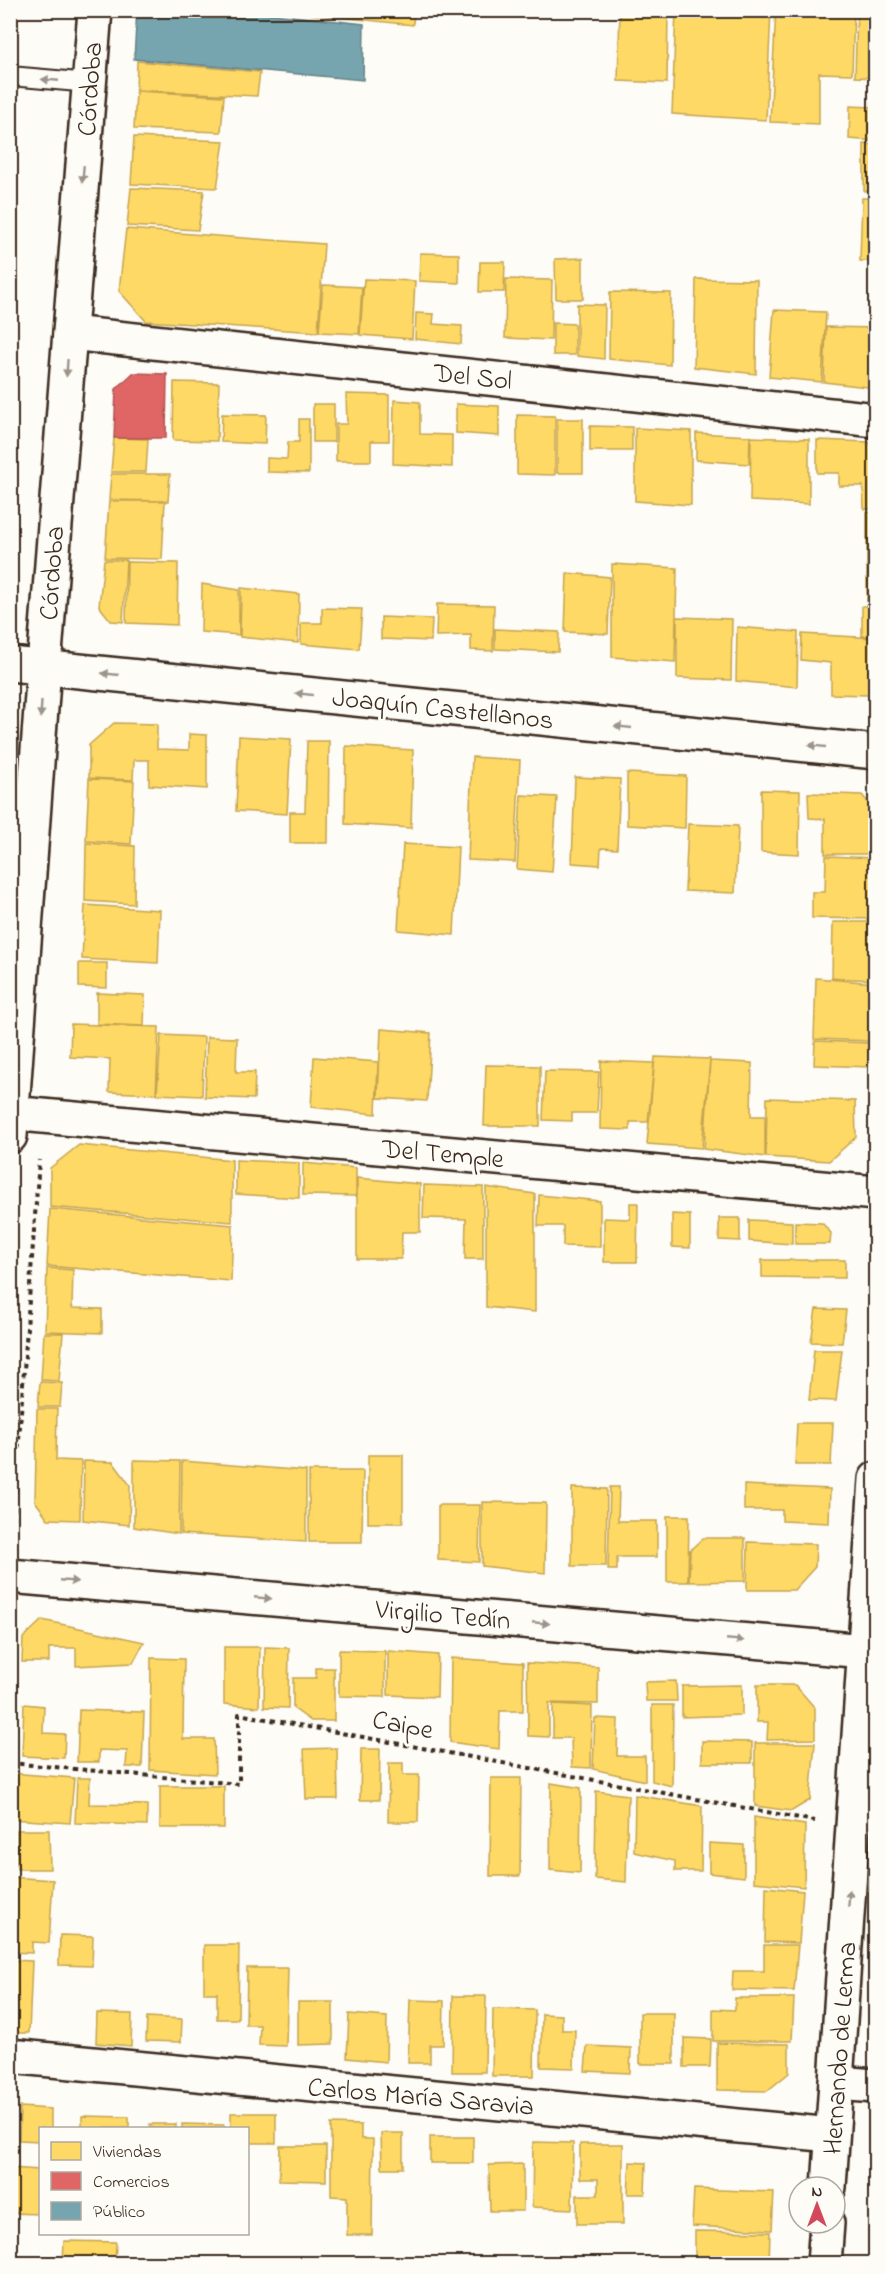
<svg xmlns="http://www.w3.org/2000/svg" width="886" height="2274" font-family="'Indie Flower',sans-serif">
  <style>
    .homes { fill: #ffd966; stroke: #c4a450; stroke-width: 1.5 }
    .shops { fill: #e06666; stroke: #ae5450; stroke-width: 1.5 }
    .public { fill: #76a5af; stroke: #648084; stroke-width: 1.5 }
    .lines { fill: none; stroke-linecap: round; stroke-linejoin: round }
    .lane-casing { stroke: #3b2a1e; stroke-width: 22 }
    .street-casing { stroke: #3b2a1e; stroke-width: 38 }
    .secondary-casing { stroke: #3b2a1e; stroke-width: 38 }
    .path { stroke: #3b2a1e; stroke-width: 4; stroke-dasharray: 4.5 4.5; stroke-linecap: butt }
    .lane { stroke: #fdfcf7; stroke-width: 18 }
    .street { stroke: #fdfcf7; stroke-width: 33 }
    .secondary { stroke: #fdfcf7; stroke-width: 33 }
    .oneway { fill: #9c938a }
    .labels { text-anchor: middle; stroke-width: 6; stroke-linejoin: round; paint-order: stroke }
    .street-label { font-size: 27px; fill: #3b2a1e; stroke: #fdfcf7 }
  </style>
  <rect width="100%" height="100%" fill="#fdfcf7"/>
  <filter id="ink" filterUnits="userSpaceOnUse"><feTurbulence type="fractalNoise" baseFrequency=".0167" numOctaves="2"/><feDisplacementMap in="SourceGraphic" scale="12" xChannelSelector="R" yChannelSelector="G"/><feConvolveMatrix kernelMatrix="1 2 1 2 8 2 1 2 1" color-interpolation-filters="sRGB"/></filter>
  <g filter="url(#ink)">
    <path class="homes" d="M273 10H414L413 25Z
      M620 10H668L667 83 618 81Z
      M676 10H771L766 120 672 114Z
      M776 10H854L852 74 819 73V124L770 122Z
      M857 10H876V78L855 77Z
      M137 61 260 72 257 96 136 90Z
      M872 79H876V141L849 139 850 106 872 107Z
      M136 91 224 96 221 132 134 129Z
      M134 137 224 141 217 188 131 184Z
      M864 144 876 145V192L864 191Z
      M131 188 204 191 198 230 127 226Z
      M862 198H876V261H860Z
      M126 229 324 244 318 332 146 321 119 291Z
      M420 253 459 254V283L419 281Z
      M583 258V299H556L555 259Z
      M480 262H505L504 292H479Z
      M874 271H876V326H872Z
      M364 279 415 281 412 339 360 335Z
      M506 279 552 280 551 340 505 338Z
      M696 279 757 280 756 374 694 367Z
      M323 285 362 287 359 334 319 332Z
      M610 292 671 293 670 365 609 359Z
      M577 304 605 305 604 359 577 356Z
      M774 310 826 312 822 382 769 377Z
      M416 313 434 314 433 324 462 326 461 344 415 339Z
      M553 323 575 324V355H553Z
      M826 327 876 328V388L824 382Z
      M174 382 219 383 217 441 173 440Z
      M346 394 389 395V441H371V461H336V424H347Z
      M394 400 420 402V434L452 435V467L393 464Z
      M313 404H334V442H313Z
      M456 404 499 406V436L456 433Z
      M222 414 266 415 265 444 221 442Z
      M517 415 555 416V475L517 474Z
      M299 419H309V473L267 472V458L287 459 288 442H299Z
      M557 419H583V473H557Z
      M590 426 632 427V451H590Z
      M635 428 691 431V505L635 501Z
      M696 433 750 436 749 464 696 460Z
      M751 437 809 439V504L750 501Z
      M114 438 148 439 146 472H111Z
      M817 440 869 442 876 451V509H864L863 486H839V473H817Z
      M111 474H170L168 501 109 500Z
      M109 501H165L162 559 105 558Z
      M867 512 876 513V574H867Z
      M104 560H126L123 622 111 621 99 606Z
      M127 562 178 563 177 625 126 623Z
      M612 564 677 568 675 662 612 657Z
      M567 573 610 577 608 634 565 632Z
      M867 575H876V602H867Z
      M202 584 239 590V635L201 632Z
      M241 588 299 594 298 643 240 637Z
      M437 604 494 605 493 651 471 650V635L436 636Z
      M862 606H876V636H862Z
      M322 608 362 609 359 649 301 644V623H322Z
      M381 617 432 619 431 641 381 639Z
      M677 617 732 619 731 680 677 678Z
      M737 627 798 632 797 687 736 681Z
      M495 629 559 632 558 652 495 649Z
      M802 634 876 638V690L868 695 831 694V663L801 660Z
      M114 723 157 724V749L189 750V734L207 735V789L149 785V760H134L133 780 89 778V745Z
      M239 736 291 739 287 814 236 811Z
      M307 741H329L328 843H290V812H305Z
      M346 746 413 750 411 828 345 824Z
      M472 757 520 760 515 862 468 860Z
      M627 773 686 776 685 828 627 825Z
      M575 777 620 779 617 849 601 848 600 865 572 863Z
      M89 779 134 781 131 844 86 841Z
      M761 790 800 791 799 854 761 852Z
      M808 793 862 795 876 812V854H825V819L809 818Z
      M521 795 557 797 552 872 517 869Z
      M688 824 738 826 735 893 685 891Z
      M86 843 135 846 134 904 85 901Z
      M403 844 458 847 454 935 398 930Z
      M826 856 876 858V919L812 918V892H825Z
      M85 905 160 910 158 963 82 959Z
      M833 922H876L875 980 832 978Z
      M79 963H107V988L79 987Z
      M816 978 874 983 872 1041 814 1039Z
      M97 993 145 995 144 1026 97 1024Z
      M71 1024 159 1027 156 1094 109 1092 110 1059 70 1057Z
      M381 1029 431 1033 427 1101 378 1098Z
      M161 1035 204 1037 202 1096 157 1094Z
      M207 1037 237 1038 236 1072H255L254 1099 205 1097Z
      M815 1041 871 1043V1067L814 1065Z
      M314 1057 378 1062 376 1114 311 1107Z
      M655 1057 710 1059 702 1148 647 1144Z
      M601 1061 654 1063 648 1122H630V1130L600 1129Z
      M710 1061 752 1063 751 1116H765V1157L704 1149Z
      M486 1065 540 1066V1126H484Z
      M545 1071 599 1072 597 1113H572V1121L543 1120Z
      M767 1098 855 1101 856 1137 829 1161 766 1157Z
      M79 1145 232 1160V1222L50 1207V1168Z
      M236 1160 299 1163V1198L236 1194Z
      M303 1163 356 1168V1196L303 1195Z
      M357 1178 420 1184V1232H402L401 1259H357Z
      M424 1185 483 1187V1259H465L466 1219 423 1218Z
      M486 1187 535 1194V1312L486 1307Z
      M539 1195 600 1201V1247L563 1246V1226H538Z
      M630 1203H638L637 1262H604V1218L630 1219Z
      M50 1209 233 1225 231 1281 47 1266Z
      M672 1214 690 1215V1248L672 1247Z
      M719 1218H740V1241L719 1240Z
      M749 1220 792 1222V1244L749 1241Z
      M795 1222 822 1223 831 1233 830 1244H795Z
      M762 1260H845V1278L762 1277Z
      M47 1268 73 1270 72 1308 102 1309V1333L45 1331Z
      M816 1309 846 1310 842 1343 811 1342Z
      M44 1333H63L59 1381 41 1380Z
      M814 1350H842L836 1401 809 1400Z
      M40 1382 62 1383 60 1407H38Z
      M37 1409H57L56 1460 81 1461 80 1520 48 1519 35 1501Z
      M797 1423H833L831 1465H795Z
      M368 1455H403V1523H368Z
      M134 1460 180 1461 179 1534 134 1527Z
      M84 1461 113 1462 130 1485 129 1525 83 1520Z
      M182 1461 306 1471V1542L181 1534Z
      M309 1471H363L362 1542H309Z
      M744 1485 830 1489 829 1523 782 1521V1510H744Z
      M610 1487H619L618 1521H657V1557H617V1570H608Z
      M572 1488 607 1489 606 1566H572Z
      M482 1502 546 1503 545 1573 482 1566Z
      M438 1505H480L479 1562 438 1560Z
      M667 1516H689L688 1582H667Z
      M703 1538H745V1581L689 1582 690 1550Z
      M748 1542 816 1544 815 1567 794 1590H747Z
      M42 1620 144 1642 133 1663 76 1666V1648H49V1662H22L23 1638Z
      M224 1647H260L259 1707 224 1704Z
      M265 1647 289 1648 288 1708 264 1707Z
      M339 1650 385 1651V1697L339 1696Z
      M388 1651 438 1655 437 1697 388 1695Z
      M151 1658 184 1659 183 1739H214L215 1774 150 1770Z
      M451 1658 523 1663V1711H500L499 1749 450 1742Z
      M527 1663 598 1667V1704L549 1703V1737L528 1736Z
      M316 1668H334V1721H311L293 1708V1678H316Z
      M676 1681 677 1701H646L645 1682Z
      M742 1685V1715L682 1717V1686Z
      M757 1685H795L815 1708V1739L767 1740 768 1722H757Z
      M24 1704 44 1706 43 1733 65 1734 64 1758 22 1756Z
      M553 1704 592 1706 591 1768 572 1767 571 1738H553Z
      M652 1705H673L672 1786 652 1781Z
      M79 1710 144 1712 142 1767H126L127 1751 99 1750V1762H77Z
      M595 1718 618 1719 617 1756H645V1781L593 1769Z
      M702 1741 752 1742V1763H702Z
      M755 1743H815L810 1800 792 1811 755 1806Z
      M337 1748 338 1799H306L304 1749Z
      M361 1749H380L379 1800H360Z
      M389 1763H403V1775H419L418 1822H388Z
      M10 1773 74 1778 70 1823 10 1819Z
      M77 1778H90L89 1804 147 1805V1825L75 1823Z
      M491 1778H521L520 1876H490Z
      M551 1783 581 1788 580 1873 550 1870Z
      M160 1786H224V1828H160Z
      M596 1791 628 1795 626 1882 595 1879Z
      M635 1795 702 1806 701 1871H675V1861L634 1852Z
      M754 1817 805 1825 804 1887 754 1882Z
      M17 1830H49L50 1869H17Z
      M709 1843 744 1845V1877L709 1873Z
      M10 1877 53 1880 49 1943 32 1942V1953L10 1952Z
      M766 1887 803 1891 799 1943 765 1942Z
      M60 1935 93 1936 92 1966 59 1965Z
      M204 1945H239L238 2019H217V1993H204Z
      M764 1945H798L794 1991 732 1990 733 1971H764Z
      M10 1960 32 1961 29 2033H10Z
      M247 1968H288L286 2046 259 2045 260 2025H246Z
      M453 1996H486L485 2072H452Z
      M735 1998H794L792 2041H713V2009L735 2010Z
      M410 2000 444 2001 443 2045H430V2063H408Z
      M298 2002H333V2044L298 2045Z
      M493 2009 535 2010 534 2076H492Z
      M97 2013 132 2014 131 2046 96 2043Z
      M640 2013H674V2064H640Z
      M349 2014 387 2017 386 2062 347 2058Z
      M542 2014 562 2015V2030H575L574 2068 541 2067Z
      M147 2017 182 2019 181 2042 146 2041Z
      M684 2038 711 2039 710 2067H684Z
      M717 2043 789 2044V2073L767 2091 717 2090Z
      M587 2046 631 2048 630 2073 585 2071Z
      M13 2091 12 2142H10V2092Z
      M20 2107 51 2109V2128H40V2141L19 2140Z
      M231 2113H276V2143H248V2128H231Z
      M82 2116 129 2117V2128H82Z
      M150 2124H176V2128H150Z
      M182 2124 224 2125V2128H182Z
      M331 2124 361 2125V2139H373L372 2235H347V2197L331 2196Z
      M381 2133H403V2168H382Z
      M430 2137H473V2163H430Z
      M533 2142 573 2143 572 2209 532 2207Z
      M580 2144H623V2224H577V2195H598V2179H580Z
      M280 2146H326V2181L279 2180Z
      M630 2162 646 2163 645 2194H628Z
      M523 2164V2211H490L489 2165Z
      M10 2168 40 2170V2214L10 2213Z
      M694 2189 774 2192 772 2230 692 2226Z
      M873 2207H876V2259H872Z
      M695 2231 770 2232 769 2264H695Z
      M64 2241 116 2242 115 2264H63Z"/>
    <path class="shops" d="M133 373 167 374 166 438H114L116 389Z"/>
    <path class="public" d="M137 10H236L364 24 363 80 134 59Z"/>
    <g class="lines">
      <defs>
        <path id="lane" d="M10 76 90 83"/>
        <path id="street" d="M70 333 876 420
          M10 664 876 752
          M10 1113 876 1193
          M10 1576 876 1652
          M10 2056 832 2135
          M836 2083 876 2086"/>
        <path id="secondary" d="M10 1136 44 667 95 10
          M829 2187 876 1479
          M824 2264 827 2223"/>
      </defs>
      <use href="#lane" class="lane-casing"/>
      <use href="#street" class="street-casing"/>
      <use href="#secondary" class="secondary-casing"/>
      <path class="path" d="M12 1538 39 1160
        M10 1763 239 1784V1714L815 1821"/>
      <use href="#lane" class="lane"/>
      <use href="#street" class="street"/>
      <use href="#secondary" class="secondary"/>
    </g>
    <defs><path id="oneway-solid" d="M-6-.8H1V-3.2L6.5 0L1 3.2V.8H-6Z" transform="scale(1.5)"/></defs>
    <g class="oneway">
      <use href="#oneway-solid" transform="translate(50 80) rotate(-175)"/>
      <use href="#oneway-solid" transform="translate(83 174) rotate(95)"/>
      <use href="#oneway-solid" transform="translate(67 368) rotate(94)"/>
      <use href="#oneway-solid" transform="translate(110 674) rotate(-174)"/>
      <use href="#oneway-solid" transform="translate(304 694) rotate(-174)"/>
      <use href="#oneway-solid" transform="translate(41 709) rotate(94)"/>
      <use href="#oneway-solid" transform="translate(623 727) rotate(-174)"/>
      <use href="#oneway-solid" transform="translate(817 746) rotate(-174)"/>
      <use href="#oneway-solid" transform="translate(69 1581) rotate(5)"/>
      <use href="#oneway-solid" transform="translate(263 1598) rotate(5)"/>
      <use href="#oneway-solid" transform="translate(541 1623) rotate(5)"/>
      <use href="#oneway-solid" transform="translate(735 1640) rotate(5)"/>
      <use href="#oneway-solid" transform="translate(849 1898) rotate(-86)"/>
    </g>
  </g>
  <g class="labels">
    <g class="street-label">
      <text transform="translate(89 89) rotate(-86)" y="9">Córdoba</text>
      <text transform="translate(473 376) rotate(6)" y="9">Del Sol</text>
      <text transform="translate(51 573) rotate(-86)" y="9">Córdoba</text>
      <text transform="translate(443 708) rotate(6)" y="9">Joaquín Castellanos</text>
      <text transform="translate(443 1153) rotate(5)" y="9">Del Temple</text>
      <text transform="translate(443 1614) rotate(5)" y="9">Virgilio Tedín</text>
      <text transform="translate(403 1724) rotate(11)" y="9">Caipe</text>
      <text transform="translate(839 2048) rotate(-86)" y="9">Hernando de Lerma</text>
      <text transform="translate(421 2096) rotate(5)" y="9">Carlos María Saravia</text>
    </g>
  </g>
  <rect width="886" height="2274" fill="none" stroke="#fdfcf7" stroke-width="36"/>
  <rect x="18" y="18" width="850" height="2238" fill="none" stroke="#3b2a1e" stroke-width="2" filter="url(#ink)"/>
  <rect x="39" y="2127" width="210" height="108" fill="#fdfcf7" stroke="#afa8a0" stroke-width="1.5"/>
  <rect x="51" y="2142" width="30" height="18" fill="#ffd966" stroke="#afa8a0" stroke-width="1.5"/>
  <text x="93" y="2157" font-size="18" fill="#3b2a1e">Viviendas</text>
  <rect x="51" y="2172" width="30" height="18" fill="#e06666" stroke="#afa8a0" stroke-width="1.5"/>
  <text x="93" y="2187" font-size="18" fill="#3b2a1e">Comercios</text>
  <rect x="51" y="2202" width="30" height="18" fill="#76a5af" stroke="#afa8a0" stroke-width="1.5"/>
  <text x="93" y="2217" font-size="18" fill="#3b2a1e">Público</text>
  <g transform="translate(817 2205)"><circle r="28" fill="#fdfcf7" stroke="#afa8a0" stroke-width="1.5"/>
  <path d="M0-4.5L10 22L0 15L-10 22Z" fill="#d1495b"/>
  <text y="-9" font-size="16" font-weight="bold" text-anchor="middle" fill="#3b2a1e">N</text>
  </g>
</svg>
